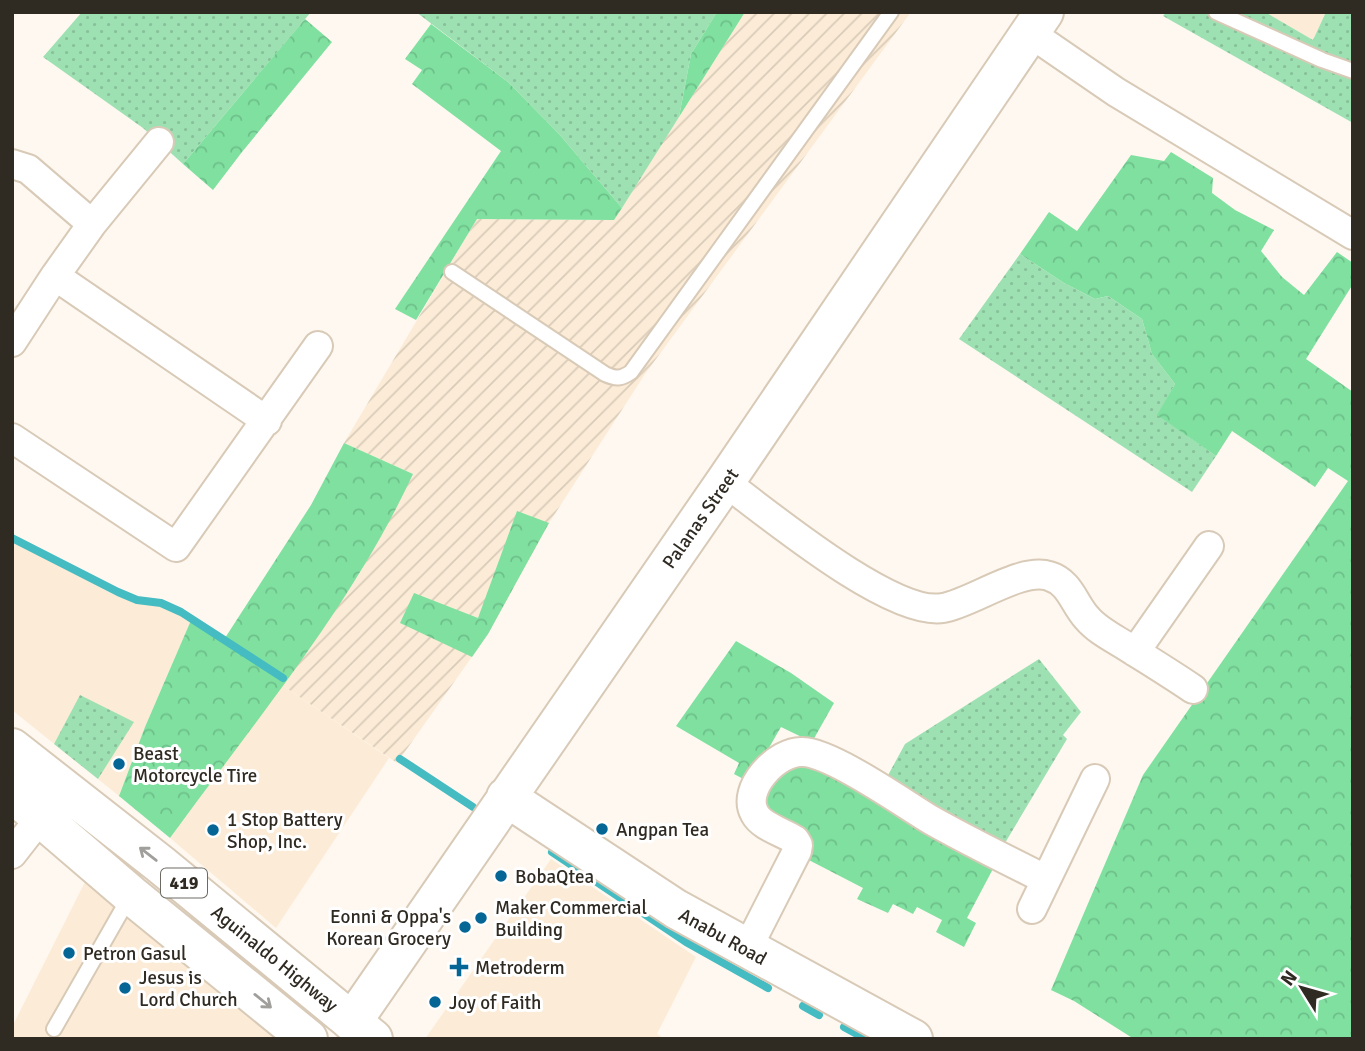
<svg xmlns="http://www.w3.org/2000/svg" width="1365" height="1051" font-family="Signika,sans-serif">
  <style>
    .built { fill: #fcecd7 }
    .industrial { fill: url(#industrial-furrows) }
    .grass { fill: url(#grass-dots) }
    .forest { fill: url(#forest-crowns) }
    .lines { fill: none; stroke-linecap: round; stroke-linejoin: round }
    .stream { stroke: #45bbc2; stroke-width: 8 }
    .lane-casing { stroke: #d8cab7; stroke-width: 18 }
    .street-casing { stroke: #d8cab7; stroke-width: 32 }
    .secondary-casing { stroke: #d8cab7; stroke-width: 42 }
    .highway-casing { stroke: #d8cab7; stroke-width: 42 }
    .lane { stroke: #fff; stroke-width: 14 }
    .street { stroke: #fff; stroke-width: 28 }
    .secondary { stroke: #fff; stroke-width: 38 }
    .highway { stroke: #fff; stroke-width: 38 }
    .oneway { stroke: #a19f9c }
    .poi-dot { fill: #056594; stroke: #fff; stroke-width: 2.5 }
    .labels { text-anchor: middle; stroke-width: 6; stroke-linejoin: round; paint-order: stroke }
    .shield { fill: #fff; stroke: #6d6a64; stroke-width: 2 }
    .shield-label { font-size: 18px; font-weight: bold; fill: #2f2a22 }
    .street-label { font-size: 19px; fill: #2f2a22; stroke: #fff }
    .poi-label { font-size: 19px; fill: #2f2a22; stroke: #fff; text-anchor: start }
  </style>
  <defs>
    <pattern id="industrial-furrows" width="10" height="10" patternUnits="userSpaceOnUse" patternTransform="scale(1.75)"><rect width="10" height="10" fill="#fcecd7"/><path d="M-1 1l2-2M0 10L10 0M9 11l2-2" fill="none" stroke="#d8cbb8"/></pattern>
    <pattern id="grass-dots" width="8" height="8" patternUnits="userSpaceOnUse" patternTransform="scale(1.75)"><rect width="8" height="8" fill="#9de1b2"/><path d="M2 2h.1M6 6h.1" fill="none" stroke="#88c199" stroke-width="1.8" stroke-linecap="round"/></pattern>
    <pattern id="forest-crowns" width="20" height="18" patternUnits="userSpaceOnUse" patternTransform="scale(1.75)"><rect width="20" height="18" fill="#7fe0a0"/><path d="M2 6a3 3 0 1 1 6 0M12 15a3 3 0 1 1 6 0" fill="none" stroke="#6ec08a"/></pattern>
  </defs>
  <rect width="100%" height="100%" fill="#fef8f0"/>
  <path class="built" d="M1265 12H1326L1313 40Z
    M12 538 118 592 137 600 161 603 192 618 145 727 119 796 12 710Z
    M282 685 389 758 276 928 170 838Z
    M551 859 696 957 657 1034 665 1039H425Z
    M85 882 278 1039H12V1027Z"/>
  <path class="industrial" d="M745 12H911L645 374 549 523 488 634 397 763 282 685 360 573 413 474 344 443 477 219 614 220Z"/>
  <path class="grass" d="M82 12H311L183 164 143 128 43 57Z
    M416 12H717L691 54 679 117 622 208 559 134 508 82Z
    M1166 12H1265L1313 40 1326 12H1353V123L1163 16Z
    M1020 254 1064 283 1095 299 1108 296 1142 319 1152 354 1175 384 1158 415 1216 456 1192 492 959 339Z
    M1039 659 1081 712 1063 735 1067 739 1005 843 886 779 905 744Z
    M80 695 134 722 98 779 54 744Z"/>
  <path class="forest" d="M717 12H745L679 117 691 54Z
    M305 19 332 42 242 152 213 190 183 164Z
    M431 24 508 82 559 134 622 208 614 220 477 219 416 320 395 309 501 151 412 84 422 70 405 59Z
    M1171 152 1213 178 1212 193 1235 210 1274 230 1261 251 1282 277 1304 295 1337 252 1353 263V284L1306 359 1353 392V1039H1134L1074 1001 1051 990 1143 775 1348 481 1328 468 1315 487 1232 431 1216 456 1157 415 1175 384 1152 354 1142 319 1108 296 1095 299 1064 283 1020 254 1049 212 1077 231 1131 155 1164 161Z
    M344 443 413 474C352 606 255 721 170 838L119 796 145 727 192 618 225 638 311 505Z
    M517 511 549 523 488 634 472 657 400 623 414 593 478 618Z
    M736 641 791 673 834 703 812 742 781 727 749 782 734 774 739 763 676 726Z
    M805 759 995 865 967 918 976 923 964 947 936 932 942 920 917 907 913 914 893 904 888 913 857 899 863 888 803 857 764 816C768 777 768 773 805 759Z"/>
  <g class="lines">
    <path class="stream" d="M12 538 118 592 137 600 161 603 181 612 283 678
      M400 759 473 807
      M552 852 686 942 768 988
      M803 1006 819 1015
      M844 1027 866 1039"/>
    <defs>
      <path id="lane" d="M1216 12 1322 60 1353 71
        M452 272 605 374C616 379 621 379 631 372L891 12
        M54 1029 130 896"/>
      <path id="street" d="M1030 33 1116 92 1353 235
        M12 164 28 169 92 224
        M55 276 267 421
        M12 342 55 276 92 224 159 142
        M12 438 176 547 318 346
        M725 482C768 514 892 617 943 608 972 603 1021 567 1049 576 1070 582 1074 604 1087 618 1097 630 1113 638 1126 646 1148 660 1171 674 1193 689
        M1135 652 1209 546
        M12 854 41 817
        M1032 909 1095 779
        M747 949 797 851 798 845 795 840C783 832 762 827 755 814 740 789 778 750 803 752 832 753 903 803 931 820 968 841 1007 860 1045 879"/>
      <path id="secondary" d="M506 797 676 909 913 1039
        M352 1022 725 482 1044 12"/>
      <path id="highway" d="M12 748 160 864 373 1039
        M12 793 131 895 308 1039"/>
    </defs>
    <use href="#lane" class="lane-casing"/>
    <use href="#street" class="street-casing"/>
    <use href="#secondary" class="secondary-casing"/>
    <use href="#highway" class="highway-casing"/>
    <use href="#lane" class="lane"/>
    <use href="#street" class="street"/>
    <use href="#secondary" class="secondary"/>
    <use href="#highway" class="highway"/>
  </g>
  <defs><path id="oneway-shaft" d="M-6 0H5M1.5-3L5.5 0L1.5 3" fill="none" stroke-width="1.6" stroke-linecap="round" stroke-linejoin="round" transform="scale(1.75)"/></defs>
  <g class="oneway">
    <use href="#oneway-shaft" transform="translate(148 854) rotate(-142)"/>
    <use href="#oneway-shaft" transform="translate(263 1001) rotate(39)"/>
  </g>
  <g class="poi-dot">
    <circle cx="119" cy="764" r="7"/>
    <circle cx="602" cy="829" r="7"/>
    <circle cx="213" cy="830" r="7"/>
    <circle cx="501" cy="876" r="7"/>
    <circle cx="481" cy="918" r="7"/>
    <circle cx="465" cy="927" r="7"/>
    <circle cx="69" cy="953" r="7"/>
    <path d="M455.5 956.5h7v7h7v7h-7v7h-7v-7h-7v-7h7z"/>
    <circle cx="125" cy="988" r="7"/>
    <circle cx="435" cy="1002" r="7"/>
  </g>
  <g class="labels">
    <rect class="shield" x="161" y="868.5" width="46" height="29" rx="5"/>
    <g class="shield-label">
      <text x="184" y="889">419</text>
    </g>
    <g class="street-label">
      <text transform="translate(700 518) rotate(-55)" y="7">Palanas Street</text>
      <text transform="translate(723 936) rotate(29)" y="7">Anabu Road</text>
      <text transform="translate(275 958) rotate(39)" y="7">Aguinaldo Highway</text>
    </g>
    <g class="poi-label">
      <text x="133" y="760">Beast<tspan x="133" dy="22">Motorcycle Tire</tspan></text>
      <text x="227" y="826">1 Stop Battery<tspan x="227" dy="22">Shop, Inc.</tspan></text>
      <text x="616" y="836">Angpan Tea</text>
      <text x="515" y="883">BobaQtea</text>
      <text x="495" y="914">Maker Commercial<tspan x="495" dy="22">Building</tspan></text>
      <text x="451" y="923" text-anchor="end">Eonni &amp; Oppa's<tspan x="451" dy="22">Korean Grocery</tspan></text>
      <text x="83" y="960">Petron Gasul</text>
      <text x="475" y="974">Metroderm</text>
      <text x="139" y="984">Jesus is<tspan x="139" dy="22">Lord Church</tspan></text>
      <text x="449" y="1009">Joy of Faith</text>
    </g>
  </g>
  <rect width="1365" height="1051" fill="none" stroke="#2f2a22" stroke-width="28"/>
  <g transform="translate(1302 988) rotate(307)" stroke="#ffffff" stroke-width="5" paint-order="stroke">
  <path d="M0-5L12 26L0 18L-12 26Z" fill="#2f2a22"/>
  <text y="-10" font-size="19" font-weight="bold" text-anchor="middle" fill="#2f2a22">N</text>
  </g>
</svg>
